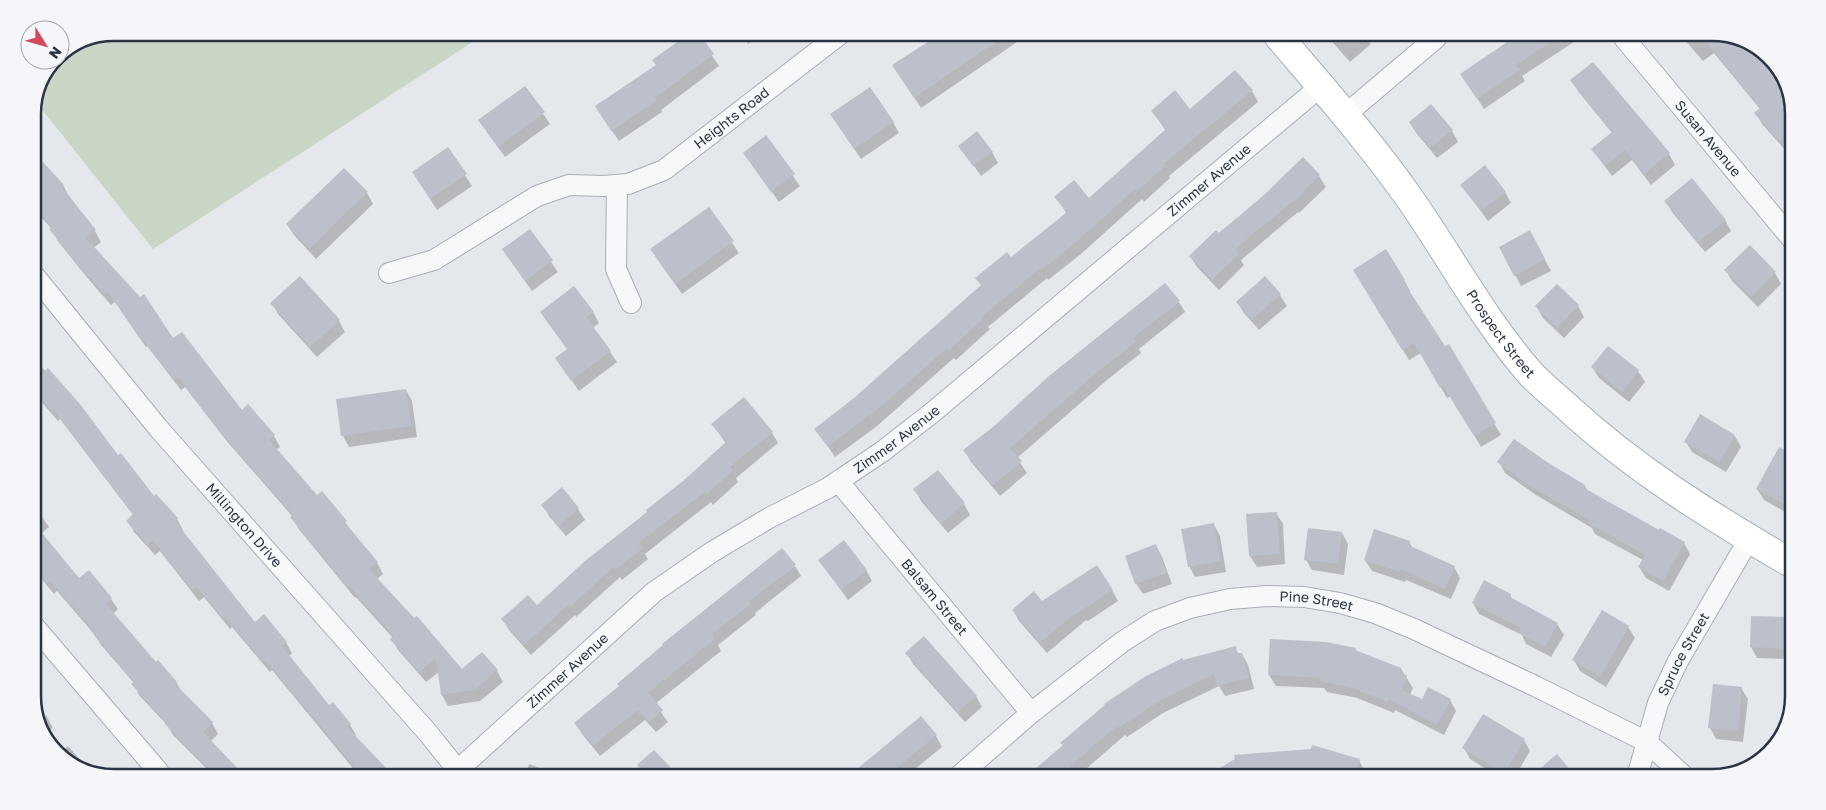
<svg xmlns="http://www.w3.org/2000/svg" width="1826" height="810" font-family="'Golos Text',sans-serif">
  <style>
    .green { fill: #c9d6c5 }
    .shadow { fill: #0003 }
    .building { fill: #bbc0ca }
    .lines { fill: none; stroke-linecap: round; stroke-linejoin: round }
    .street-casing { stroke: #a9aeb7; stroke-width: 22 }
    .secondary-casing { stroke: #a9aeb7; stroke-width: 30 }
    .street { stroke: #f7f8fa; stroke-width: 20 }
    .secondary { stroke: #fff; stroke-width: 28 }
    .labels { text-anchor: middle; stroke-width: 5; stroke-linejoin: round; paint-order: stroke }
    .street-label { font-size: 14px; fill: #2b3445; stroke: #f4f6f9 }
    .rim { fill: none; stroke: #2b3445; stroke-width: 2.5 }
  </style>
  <rect width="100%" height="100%" fill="#e4e7ec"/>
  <path class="green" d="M114 33 485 34 153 249 36 102 55 60H60V55Z"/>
  <path class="shadow" d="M689 35H698L719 66 661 110 662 112 619 141 603 118 657 66 654 61Z
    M742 35H760L748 44Z
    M939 36H1014L1017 42 921 108 894 66Z
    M1328 37H1367L1371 44 1350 62Z
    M1515 38H1576L1577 40 1522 76 1525 81 1484 109 1462 75Z
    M1684 39H1743L1780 68 1793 109V115L1791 117 1793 120V145L1786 151 1762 124 1756 113 1760 109 1714 53 1703 61Z
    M1593 64 1669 154 1675 165 1651 185 1632 160 1612 176 1592 149 1612 133 1578 91 1572 81Z
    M525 87 550 124 505 157 486 131Z
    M1252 91 1258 102 1169 176 1170 178 1144 202 1142 199 1081 254 1048 280 1047 278 988 327 990 329 956 360 954 358 877 426 835 457 816 429 855 399 982 287 977 278 1011 259 1067 214 1056 197 1089 200 1166 131 1152 111H1190Z
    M893 122 899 133 861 159 838 125Z
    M1410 123 1452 131 1458 142 1437 158 1417 134Z
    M766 137 800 186 779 202 744 153Z
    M960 146 992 152 998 163 981 176Z
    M448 149 472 186 437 210 420 183Z
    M1303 159 1319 176 1326 187 1299 213 1298 212 1241 260 1244 265 1219 290 1197 267 1190 256 1265 196Z
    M42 163 63 185 69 197 95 231 101 242 93 248 173 340 241 412 248 406 274 436 280 447 276 450 317 497 322 493 377 563 383 574 377 579 462 670 497 671 503 682 480 701 448 706 442 695 439 672 426 682 398 650 392 639 393 638 356 597 355 598 298 528 293 517 225 439 185 387 181 390 147 346 146 347 115 302 111 305 90 281 57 240 52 229 33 209V171Z
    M1462 185 1505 192 1511 203 1488 221Z
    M367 193 373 204 316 259 294 235 287 224Z
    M1666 201 1725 220 1731 231 1705 252 1672 212Z
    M709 209 739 253 682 294 658 260Z
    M530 231 558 272 532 291 503 250Z
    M1536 243 1551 271 1521 286 1515 275Z
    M1726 270 1775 273 1781 284 1758 307 1732 281Z
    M1265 277 1280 295 1287 306 1259 330 1244 313 1237 302Z
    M300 278 339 321 345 332 317 357 278 314 272 303Z
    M1404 280 1410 291 1409 292 1445 348 1448 346 1501 435 1481 447 1451 396 1447 398 1421 353 1409 360 1361 282Z
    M1557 286 1578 306 1584 317 1564 338 1543 318 1537 307Z
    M1179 302 1185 312 1139 349 1141 353 1107 380 1017 458 1027 473 1000 496 971 462 965 451 994 428Z
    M541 312H593L599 323 593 328 617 362 579 391 557 359 568 350Z
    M33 357 154 498 156 496 177 519 183 530 182 531 254 624 286 642 292 653 289 656 329 707 350 725 356 735 354 737 388 772H356L272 670 270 672 232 627 230 629 204 597 199 601 160 551 155 555 134 532 128 521 134 516 60 419 58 421 33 392Z
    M1592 367 1638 371 1645 382 1629 402 1599 378Z
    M406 390 412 401 417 437 349 447 343 436 337 400Z
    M713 424 772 433 778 443 736 478 738 482 713 505 711 502 645 554 648 559 622 580 620 577 576 617 575 615 531 655 509 630 503 619 536 607 649 513 726 444Z
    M1735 436 1741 447 1726 472 1692 452 1686 442Z
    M1790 454 1789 514 1764 500 1757 489Z
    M1499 462 1546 463 1584 485 1588 491 1659 532 1684 543 1690 554 1669 591 1646 578 1639 567 1643 560 1595 534 1592 528 1536 495 1505 473Z
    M937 471 964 504 970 515 948 533 921 501 915 490Z
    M561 489 578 509 585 520 566 536 549 516 543 505Z
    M33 504 49 527 41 534 79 580 111 599 118 609 113 614 156 664 176 682 183 694 212 723 218 734 210 742 239 772H206V768L173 735 168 726 139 695 134 683 101 645 95 635 57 591 54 594 33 569Z
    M1276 513 1283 524 1285 564 1257 567 1250 556Z
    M1214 525 1220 536 1226 572 1195 577 1189 566Z
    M1342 533 1348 544 1344 575 1312 570 1306 560Z
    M1409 542 1413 549 1454 567 1460 578 1451 599 1406 580 1405 582 1372 571 1365 560Z
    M1156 546 1162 557 1172 584 1143 594 1136 583Z
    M820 560 866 570 872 581 848 600Z
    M795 566 801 576 755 613 756 615 718 645 721 651 655 704 668 722 656 732 645 720 600 756 582 734 576 723Z
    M1112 590 1118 601 1088 621 1086 620 1047 653 1019 621 1013 610 1042 603Z
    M1510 595 1512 600 1557 624 1564 635 1551 657 1526 644 1522 635 1479 614 1473 603Z
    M1752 617 1788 619V659L1757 658 1751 647Z
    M1628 627 1635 638 1606 687 1580 671 1574 660Z
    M1235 648 1239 654H1242L1248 665 1254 689 1225 696 1219 686 1163 713 1127 737 1125 735 1079 775H1030L1183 661Z
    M1355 649 1356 651 1401 669 1413 688 1410 695 1422 701 1450 700 1456 711 1444 735 1395 710 1394 713 1357 698 1327 692 1324 688 1276 686 1269 675Z
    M907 653 976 696 982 707 965 722 913 664Z
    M1741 688 1748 699 1743 742 1716 739 1710 728Z
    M33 701 47 717 53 728 45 735Z
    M921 717 936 736 942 747 909 774H852Z
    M1524 740 1530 751 1515 777H1499L1470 759 1464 748Z
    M68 746 90 771H83L60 754Z
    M654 752 674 773H643L639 766Z
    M1359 760 1365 772 1375 776H1208Z
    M529 764 554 773H526Z"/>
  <path class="building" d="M687 35H700L714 54 655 98 657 100 611 131 595 106 656 65 652 60Z
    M937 36H1004L914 98 892 65Z
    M1513 38H1557L1516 65 1520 70 1477 99 1460 74Z
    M1704 39H1743L1780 68 1791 101 1784 108 1793 118V128L1779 141 1754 113 1760 108Z
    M1593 62 1670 153 1644 174 1625 150 1605 166 1591 149 1612 132 1570 80Z
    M1235 70 1253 90 1163 164 1165 166 1137 191 1135 189 1075 243 1041 270 1040 268 983 316 984 318 949 350 947 348 870 416 869 415 828 447 814 429 854 398 981 285 975 278 1007 252 1011 257 1067 212 1054 197 1074 180 1089 198 1166 129 1151 111 1175 90 1190 109Z
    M525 86 545 112 498 147 478 120Z
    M870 87 894 122 854 149 830 114Z
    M1431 104 1453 130 1430 148 1409 122Z
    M977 131 993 152 973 166 958 146Z
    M766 135 795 174 771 192 743 153Z
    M448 147 467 174 430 199 412 172Z
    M1303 157 1320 175 1293 203 1292 202 1235 249 1239 254 1212 280 1189 256 1216 230 1219 233 1264 195Z
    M42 161 64 185 62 187 96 230 86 238 140 297 144 294 173 338 182 332 242 410 248 404 275 435 269 440 317 495 322 491 347 521 345 523 378 562 369 569 414 618 417 616 462 669 482 652 498 670 474 690 441 695 436 658 419 672 390 639 394 636 349 586 348 587 290 517 293 515 217 428 178 377 174 380 140 336 139 337 108 292 104 294 82 270 49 229 52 227 33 206V170Z
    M1485 165 1506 192 1481 211 1460 185Z
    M344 168 368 192 309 249 286 224Z
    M1692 178 1726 220 1698 242 1664 201Z
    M709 207 734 241 675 284 650 249Z
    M530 229 553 260 525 281 502 249Z
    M1530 230 1545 259 1514 276 1499 247Z
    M1750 245 1776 272 1751 297 1724 270Z
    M1386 249 1405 280 1403 281 1445 346 1449 344 1496 423 1474 436 1443 386 1440 388 1414 343 1402 350 1353 270Z
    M300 276 340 320 310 347 270 303Z
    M1265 276 1281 294 1252 320 1236 302Z
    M1165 283 1180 301 1133 338 1136 342 1101 369 1010 448 1022 461 992 486 963 450 993 427 1049 376Z
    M1557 284 1579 305 1557 328 1535 306Z
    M574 286 594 312 586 317 611 351 571 381 555 358 567 349 540 312Z
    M1608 346 1639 370 1622 392 1591 367Z
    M48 368 80 404 118 455 121 453 154 496 156 494 178 518 175 521 255 622 264 614 287 642 282 646 329 705 333 702 351 724 347 727 390 772H359L265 660 263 662 225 617 223 619 197 587 192 590 153 540 148 545 126 521 133 514 53 409 51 410 33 390V382Z
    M406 389 412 426 341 436 336 399Z
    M744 397 773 432 730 467 733 470 706 495 704 492 639 543 643 548 615 570 613 567 570 607 568 605 524 645 501 619 528 595 537 605 585 561 647 512 646 510 683 481 726 442 711 424Z
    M1700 414 1735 435 1720 462 1684 442Z
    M1514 439 1547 462 1585 485 1584 488 1659 530 1660 528 1685 542 1663 581 1638 567 1645 555 1588 523 1589 520 1528 485 1497 462Z
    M1779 447 1790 453 1789 507 1756 489Z
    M938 470 965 503 941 523 913 489Z
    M562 487 579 508 559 526 541 505Z
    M1277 512 1280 554 1249 556 1246 514Z
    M33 522 79 578 89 570 112 598 106 604 156 662 158 660 177 682 175 684 213 722 203 732 241 772H212L165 724 166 722 131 684 134 682 93 634 95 632 50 581 46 584 33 567Z
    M1214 523 1221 561 1188 567 1181 529Z
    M1308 528 1342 532 1338 564 1304 560Z
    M1374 529 1410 541 1408 545 1455 566 1445 589 1400 569 1399 572 1364 560Z
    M844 540 867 570 841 590 818 560Z
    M1156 544 1167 573 1135 584 1125 556Z
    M782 548 796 565 749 601 751 604 712 634 715 639 648 693 663 710 649 722 638 710 593 746 574 723 619 686 617 684 663 645 662 644Z
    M1097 565 1113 590 1067 620 1040 643 1012 610 1034 591 1042 601Z
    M1484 580 1511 594 1510 597 1558 623 1545 647 1519 633 1521 628 1472 603Z
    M1602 610 1629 626 1600 677 1572 660Z
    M1751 616 1788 617V649L1750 647Z
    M924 636 977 696 958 712 905 653Z
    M1270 639 1326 642 1356 648 1355 650 1401 668 1400 672 1407 676 1402 690 1422 699 1428 687 1451 699 1437 725 1389 699 1387 702 1350 687 1319 681 1320 678 1268 675Z
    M1236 646 1237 653H1242L1249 678 1217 686 1214 674 1156 703 1120 727 1118 725 1060 775H1028L1063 745 1060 743 1105 705 1104 704 1146 676 1183 658V660Z
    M1713 684 1742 687 1738 731 1708 728Z
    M1483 714 1525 739 1504 774 1462 748Z
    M921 716 937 735 889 774H851Z
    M1312 745 1360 759 1355 776H1206L1235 759 1234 755 1311 749Z
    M654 750 676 773H645L637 765Z
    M1557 754 1576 777H1530Z"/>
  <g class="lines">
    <defs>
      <g id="street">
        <path id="s1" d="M1624 38 1792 239"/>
        <path d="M1345 115 1436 38"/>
        <path d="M617 185 616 269 631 303"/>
        <path id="s2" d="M389 273 434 260 537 196 569 185 603 186 628 184 664 170 839 35"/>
        <path id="s3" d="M33 274 159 429 428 733 460 773"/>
        <path id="s4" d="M838 481 1031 713"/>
        <path d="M33 625 158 771"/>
        <path id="s5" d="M458 770 654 592 712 552 769 518 828 488 883 451 933 412 1321 86"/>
        <path id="s6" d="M960 775 1031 713 1122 642 1155 621 1190 608 1230 599 1267 596 1304 597 1340 603 1375 613 1414 629 1535 686 1647 742 1685 777"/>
        <path id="s7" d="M1637 777 1658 703 1678 661 1749 539"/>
      </g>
      <g id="secondary">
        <path id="s8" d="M1279 37C1324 90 1370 142 1410 199 1450 256 1483 319 1530 373 1541 385 1554 395 1566 406 1633 468 1710 516 1789 562"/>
      </g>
    </defs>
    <use href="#street" class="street-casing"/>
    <use href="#secondary" class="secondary-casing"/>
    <use href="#street" class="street"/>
    <use href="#secondary" class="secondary"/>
  </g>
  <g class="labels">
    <g class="street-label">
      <text dy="5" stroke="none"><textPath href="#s2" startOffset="385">Heights Road</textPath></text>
      <text dy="5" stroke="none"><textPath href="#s1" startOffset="131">Susan Avenue</textPath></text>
      <text dy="5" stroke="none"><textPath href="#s5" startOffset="958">Zimmer Avenue</textPath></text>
      <text dy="5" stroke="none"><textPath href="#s8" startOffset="371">Prospect Street</textPath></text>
      <text dy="5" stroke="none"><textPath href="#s5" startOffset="552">Zimmer Avenue</textPath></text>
      <text dy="5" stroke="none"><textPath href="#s3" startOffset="328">Millington Drive</textPath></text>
      <text dy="5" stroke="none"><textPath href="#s4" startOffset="151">Balsam Street</textPath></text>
      <text dy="5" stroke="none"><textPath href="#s6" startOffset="414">Pine Street</textPath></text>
      <text dy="5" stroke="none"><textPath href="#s7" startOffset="132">Spruce Street</textPath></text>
      <text dy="5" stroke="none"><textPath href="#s5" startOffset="148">Zimmer Avenue</textPath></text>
    </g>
  </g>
  <path d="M0 0H1826V810H0ZM114 41H1712A73 73 0 0 1 1785 114V696A73 73 0 0 1 1712 769H114A73 73 0 0 1 41 696V114A73 73 0 0 1 114 41Z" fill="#f4f6f9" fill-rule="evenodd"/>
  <path class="rim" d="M114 41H1712A73 73 0 0 1 1785 114V696A73 73 0 0 1 1712 769H114A73 73 0 0 1 41 696V114A73 73 0 0 1 114 41Z"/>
  <g transform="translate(45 45) rotate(127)"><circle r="24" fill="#f4f6f9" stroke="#a4a8b1"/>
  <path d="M0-4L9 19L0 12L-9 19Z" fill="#d1495b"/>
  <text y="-8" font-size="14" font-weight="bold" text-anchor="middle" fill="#2b3445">N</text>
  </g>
</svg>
